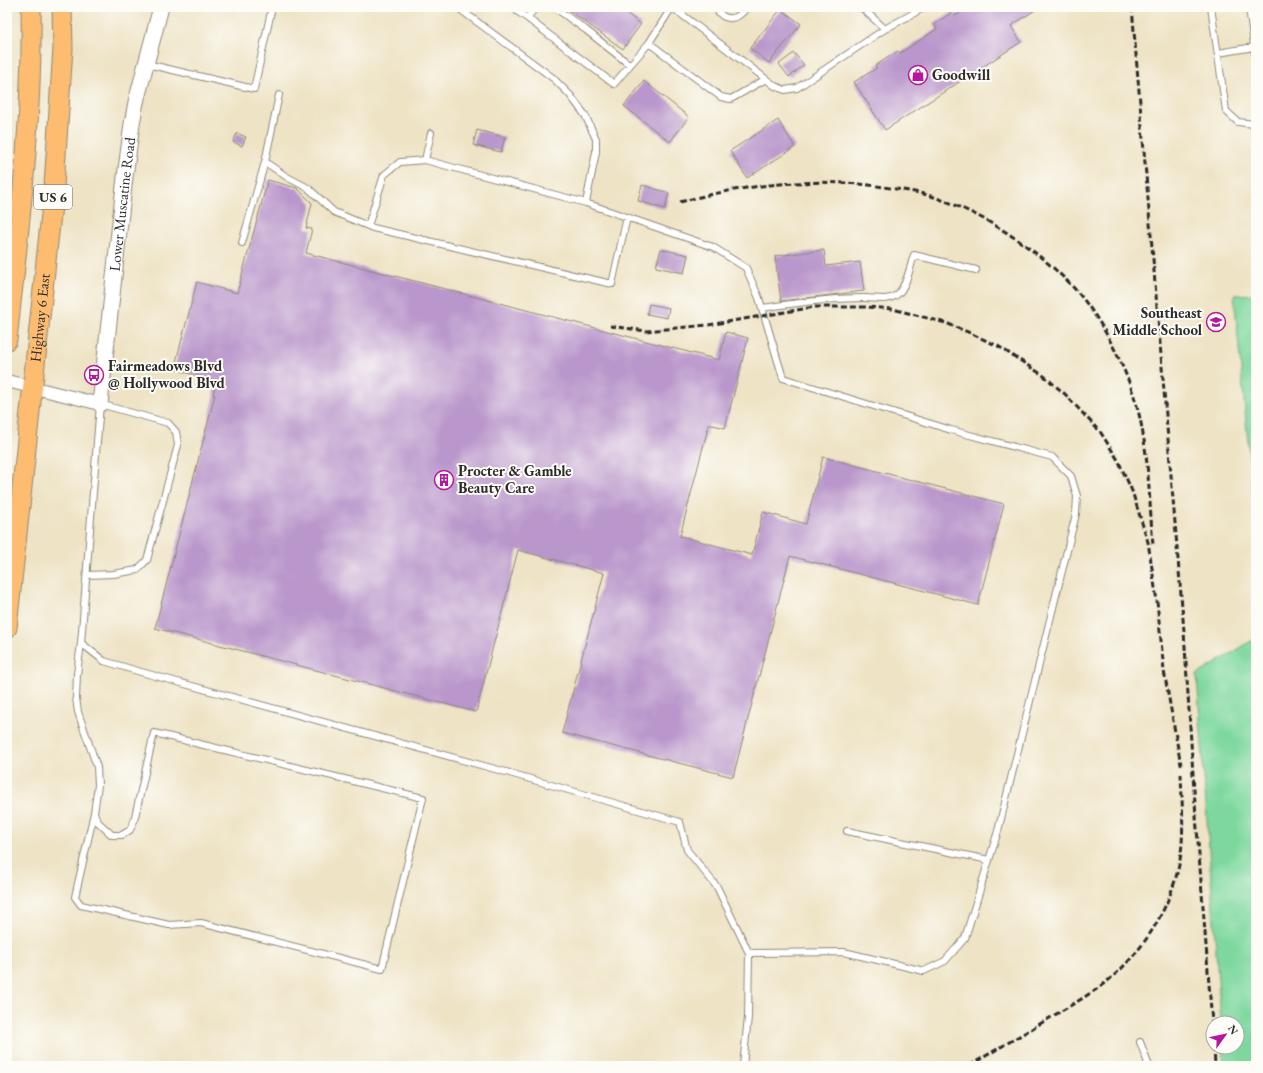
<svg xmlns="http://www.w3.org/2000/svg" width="1263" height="1073" font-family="'EB Garamond',serif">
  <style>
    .green { fill: #7ed89e; stroke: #548264 }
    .building { fill: #b996cb }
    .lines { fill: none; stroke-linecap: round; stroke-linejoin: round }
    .service-casing { stroke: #8c8778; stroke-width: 8 }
    .minor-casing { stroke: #8c8778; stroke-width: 14 }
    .tertiary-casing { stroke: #8c8778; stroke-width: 17 }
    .primary-casing { stroke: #8c8778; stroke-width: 21 }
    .service { stroke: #fff; stroke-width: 6 }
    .minor { stroke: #fff; stroke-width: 12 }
    .tertiary { stroke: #fff; stroke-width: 15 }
    .primary { stroke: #fdbc70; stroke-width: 19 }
    .rail { stroke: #2b2b2b; stroke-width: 3; stroke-dasharray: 6 3; stroke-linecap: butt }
    .labels { text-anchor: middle; stroke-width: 4; stroke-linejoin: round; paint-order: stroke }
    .shield { fill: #fdfcf7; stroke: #6a6a68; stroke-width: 1 }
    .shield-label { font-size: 14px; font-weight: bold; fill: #2b2b2b }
    .poi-label { font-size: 15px; font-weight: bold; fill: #2b2b2b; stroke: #fdfcf7; text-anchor: start }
    .street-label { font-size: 15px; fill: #2b2b2b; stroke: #fdfcf7 }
  </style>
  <rect width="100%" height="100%" fill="#fdfcf7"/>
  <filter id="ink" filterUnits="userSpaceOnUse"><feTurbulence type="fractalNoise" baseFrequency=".025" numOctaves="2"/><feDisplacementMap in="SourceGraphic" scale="8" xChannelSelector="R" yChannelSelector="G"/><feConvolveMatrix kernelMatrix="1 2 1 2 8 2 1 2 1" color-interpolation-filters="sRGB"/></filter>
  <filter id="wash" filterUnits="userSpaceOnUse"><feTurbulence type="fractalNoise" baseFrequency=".012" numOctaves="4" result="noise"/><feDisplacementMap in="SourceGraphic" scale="16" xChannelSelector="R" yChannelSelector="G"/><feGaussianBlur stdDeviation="0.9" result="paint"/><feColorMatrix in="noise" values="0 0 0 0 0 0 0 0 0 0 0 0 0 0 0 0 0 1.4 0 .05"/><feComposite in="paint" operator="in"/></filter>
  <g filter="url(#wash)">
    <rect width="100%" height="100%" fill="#eee3c5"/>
    <path class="green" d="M1256 294V494L1253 495 1234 295Z
      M1256 638V1066H1224L1223 1047H1237V1023H1221L1197 675Z"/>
    <g id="blocks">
      <path class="building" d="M564 7H618L641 24 623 49Z
        M969 7H1033L1035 10 1011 26 1021 42 885 130 854 82 877 68 875 66 898 51 900 53 937 29 934 24 953 12 955 16Z
        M781 9 801 24 769 63 750 48Z
        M794 53 804 65 789 77 779 64Z
        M644 81 689 117 670 142 624 106Z
        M778 120 795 147 747 178 730 151Z
        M477 130 505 137 501 152 473 145Z
        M237 133 246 137 242 146 233 142Z
        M268 180 297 188 312 203 306 228 312 229 306 253 719 360 726 332 748 338 725 428 709 424 680 536 752 555 763 512 806 524 823 457 1004 504 978 605 790 556 733 777 562 733 604 573 518 550 476 712 155 628 215 395H213L216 381 174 369 197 282 237 293Z
        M642 185 669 193 665 209 638 201Z
        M661 249 688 255 684 273 656 267Z
        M824 250 826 266 860 262 864 291 781 301 775 256Z
        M649 304 669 308 667 318 647 314Z"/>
    </g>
  </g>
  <g filter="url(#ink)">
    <use href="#blocks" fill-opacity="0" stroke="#8c8778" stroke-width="1"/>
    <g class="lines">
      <defs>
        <path id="service" d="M457 7 553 78 570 95 585 115 596 139V152L586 203
          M511 7 527 18 536 7
          M554 7 586 30 630 65 649 43 672 7
          M672 7 775 86 785 90 797 88 885 29 925 7
          M715 7C724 23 737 21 747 7
          M861 7 885 29
          M1211 7 1226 111 1238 122 1254 124
          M1249 7 1256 60
          M527 18 614 84 630 65
          M649 43 721 97 731 99 766 79
          M1218 53 1254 47
          M147 64 254 89 272 7
          M1255 122 1254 124 1256 139
          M425 160 431 133
          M265 162 287 177 308 188 334 212 373 228 612 284 627 217
          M368 226 384 175 400 162 425 160 586 203 713 247 746 268 759 298 783 378 951 430 1052 457 1071 476 1077 496 1076 514 998 831 965 938 945 961 924 971 844 952 749 953
          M242 243 265 162 279 95
          M762 308C796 303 831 298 865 298 877 298 888 302 898 294 907 285 910 267 914 255L976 270
          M87 575 113 574 137 570 147 560 178 445 176 432 168 423 100 404 81 643 104 661 141 672 506 772 680 822 687 850 717 887 749 953 748 1017 743 1066
          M81 643 77 674 76 698 78 712 97 767 98 785 94 813 75 897 81 905 169 925 201 923 382 969 423 798 154 733 134 821 130 830 122 835H112L98 822 94 813
          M847 831 989 860
          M1140 1042 1149 1066"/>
        <path id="minor" d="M7 381 100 404"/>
        <g id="tertiary">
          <path id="s1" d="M100 404 125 177 132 124 136 102 161 7"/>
        </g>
        <g id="primary">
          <path d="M7 340C19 229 33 119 31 7"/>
          <path id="s2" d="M7 628 54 186 63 48 62 7"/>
        </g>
      </defs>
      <use href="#service" class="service-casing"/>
      <use href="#minor" class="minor-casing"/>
      <use href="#tertiary" class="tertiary-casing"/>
      <use href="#primary" class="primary-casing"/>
      <use href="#service" class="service"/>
      <use href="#minor" class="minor"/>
      <use href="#tertiary" class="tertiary"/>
      <use href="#primary" class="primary"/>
      <path class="rail" d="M1132 7 1184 631 1194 790 1213 1036
        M680 202C750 183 825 176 896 189 909 191 922 193 934 197 984 214 1036 248 1072 286 1100 315 1126 367 1137 406 1149 451 1149 499 1153 545
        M610 326 646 331 708 325 815 307H867L893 309 946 323 970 333 998 346 1044 376 1065 394 1101 433 1118 460 1132 491 1148 542 1157 601 1164 671 1181 765
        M1214 1047 1215 1066
        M969 1066C997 1049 1025 1033 1053 1016 1073 1004 1093 993 1111 978 1144 950 1170 908 1179 865 1185 836 1182 804 1181 774"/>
    </g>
  </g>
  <defs>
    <symbol id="shop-ring" viewBox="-11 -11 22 22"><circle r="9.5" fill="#fdfcf7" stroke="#b5179e" stroke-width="1.5"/><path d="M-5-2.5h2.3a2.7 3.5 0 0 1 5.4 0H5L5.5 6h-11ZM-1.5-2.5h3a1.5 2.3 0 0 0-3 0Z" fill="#b5179e"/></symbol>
    <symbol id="school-ring" viewBox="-11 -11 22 22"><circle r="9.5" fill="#fdfcf7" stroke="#b5179e" stroke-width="1.5"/><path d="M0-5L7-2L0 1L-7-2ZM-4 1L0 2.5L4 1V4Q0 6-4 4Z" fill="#b5179e"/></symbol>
    <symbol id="bus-ring" viewBox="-11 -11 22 22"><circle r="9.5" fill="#fdfcf7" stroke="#b5179e" stroke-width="1.5"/><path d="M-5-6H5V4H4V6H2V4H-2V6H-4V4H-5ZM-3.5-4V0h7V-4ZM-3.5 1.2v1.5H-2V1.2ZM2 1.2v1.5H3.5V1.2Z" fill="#b5179e"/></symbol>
    <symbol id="building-ring" viewBox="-11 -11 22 22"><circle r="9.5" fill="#fdfcf7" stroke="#b5179e" stroke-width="1.5"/><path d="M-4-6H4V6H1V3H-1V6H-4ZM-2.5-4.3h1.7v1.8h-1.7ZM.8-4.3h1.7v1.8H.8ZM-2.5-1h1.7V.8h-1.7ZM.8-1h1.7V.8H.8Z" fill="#b5179e"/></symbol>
  </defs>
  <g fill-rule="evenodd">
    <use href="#shop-ring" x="907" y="64" width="22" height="22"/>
    <use href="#school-ring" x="1205" y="311" width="22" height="22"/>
    <use href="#bus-ring" x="83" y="364" width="22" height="22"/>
    <use href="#building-ring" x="433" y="469" width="22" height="22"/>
  </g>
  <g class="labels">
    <rect class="shield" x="34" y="185" width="38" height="24" rx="3"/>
    <g class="shield-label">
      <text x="53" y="202">US 6</text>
    </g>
    <g class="poi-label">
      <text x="932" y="80">Goodwill</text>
      <text x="1202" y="318" text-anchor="end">Southeast<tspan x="1202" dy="17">Middle School</tspan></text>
      <text x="108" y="371">Fairmeadows Blvd<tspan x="108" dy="17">@ Hollywood Blvd</tspan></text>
      <text x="458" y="476">Procter &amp; Gamble<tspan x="458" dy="17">Beauty Care</tspan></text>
    </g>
    <g class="street-label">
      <text dy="5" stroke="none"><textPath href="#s1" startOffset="201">Lower Muscatine Road</textPath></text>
      <text dy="5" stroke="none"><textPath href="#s2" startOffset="312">Highway 6 East</textPath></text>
    </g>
  </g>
  <rect width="1263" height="1073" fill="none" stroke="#fdfcf7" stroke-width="24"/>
  <g transform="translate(1225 1035) rotate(57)"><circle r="19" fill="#fdfcf7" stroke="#a9a8a5"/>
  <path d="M0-3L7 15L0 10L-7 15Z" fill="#b5179e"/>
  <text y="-6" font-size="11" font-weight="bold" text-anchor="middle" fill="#2b2b2b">N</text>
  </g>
</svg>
